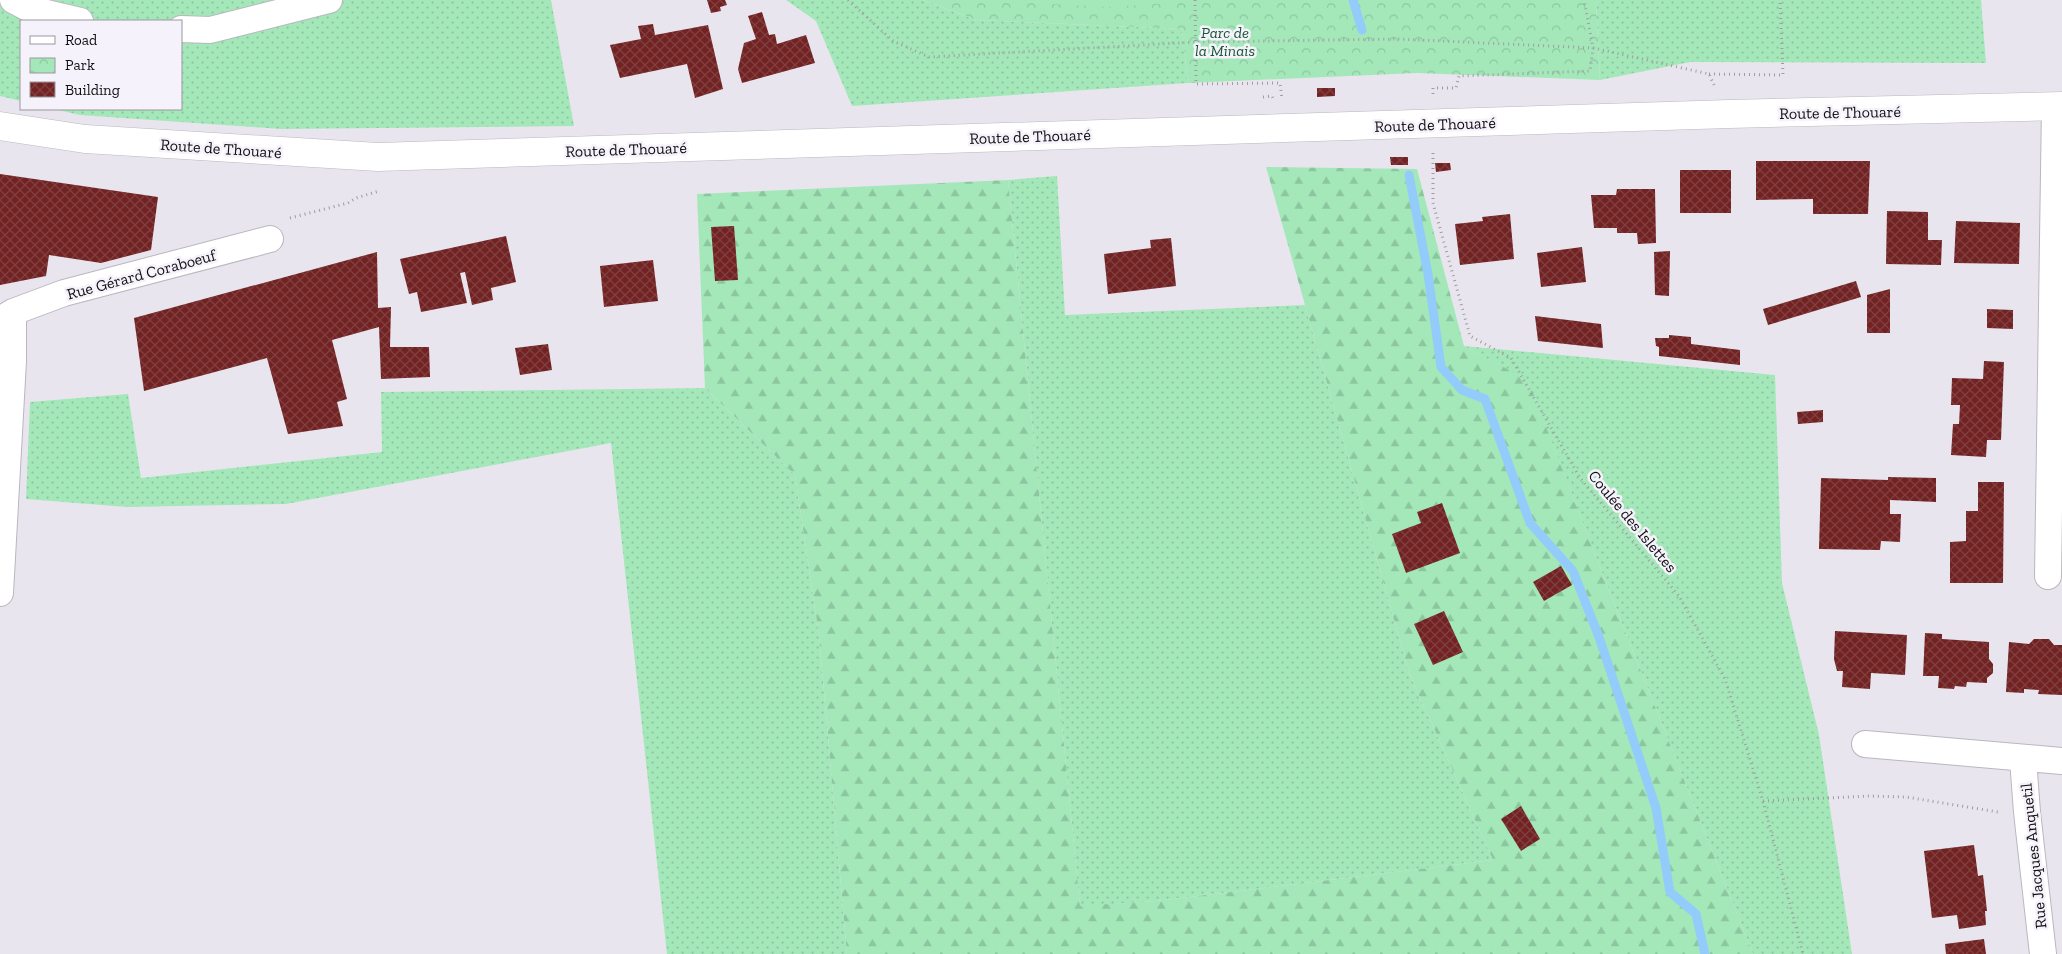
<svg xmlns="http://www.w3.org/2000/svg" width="2062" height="954" font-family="'Zilla Slab',serif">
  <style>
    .grass { fill: url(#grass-dots) }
    .forest { fill: url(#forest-firs) }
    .park { fill: url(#park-crowns) }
    .garden { fill: #a4e8ba }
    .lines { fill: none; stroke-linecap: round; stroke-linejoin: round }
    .stream { stroke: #93cbfb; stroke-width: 9 }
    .building { fill: url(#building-cross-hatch) }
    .street-casing { stroke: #bab7bf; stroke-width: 28 }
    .secondary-casing { stroke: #bab7bf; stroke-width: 29 }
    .path { stroke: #9f9ca3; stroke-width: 3; stroke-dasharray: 1 4; stroke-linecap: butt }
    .street { stroke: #fff; stroke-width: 26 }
    .secondary { stroke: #fff; stroke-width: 28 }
    .labels { text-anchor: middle; stroke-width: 5; stroke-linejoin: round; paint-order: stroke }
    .park-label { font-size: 16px; font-style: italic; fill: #185532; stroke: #f6f2fb }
    .street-label { font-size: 16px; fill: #100f11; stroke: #f6f2fb }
  </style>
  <defs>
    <pattern id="grass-dots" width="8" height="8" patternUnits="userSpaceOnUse" patternTransform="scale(1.25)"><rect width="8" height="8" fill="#a4e8ba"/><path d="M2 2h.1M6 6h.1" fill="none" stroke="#8cc69f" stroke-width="1.8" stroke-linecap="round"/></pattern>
    <pattern id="forest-firs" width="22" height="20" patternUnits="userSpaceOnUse" patternTransform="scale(1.25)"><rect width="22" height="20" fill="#a4e8ba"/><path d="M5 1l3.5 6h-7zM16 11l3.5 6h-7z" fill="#8cc69f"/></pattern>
    <pattern id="park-crowns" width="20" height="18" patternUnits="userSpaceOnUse" patternTransform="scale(1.25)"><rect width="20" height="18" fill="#a4e8ba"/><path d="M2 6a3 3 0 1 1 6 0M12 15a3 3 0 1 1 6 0" fill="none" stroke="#8cc69f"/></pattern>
    <pattern id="building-cross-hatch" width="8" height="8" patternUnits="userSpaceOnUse" patternTransform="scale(1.25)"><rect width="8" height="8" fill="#722222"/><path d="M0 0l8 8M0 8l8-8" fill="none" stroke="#804040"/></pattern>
  </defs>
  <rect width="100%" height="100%" fill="#e9e5ee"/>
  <path class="grass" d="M0 0H551L574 126 281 129 80 115 54 109H181V21H21V101L0 96Z
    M786 0H923L976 20 1182 29 1188 83 852 106 816 21Z
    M1596 0H1981L1986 63 1690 62 1600 80Z
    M1057 176 1065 315 1305 305 1409 673 1493 860 1156 901 1080 907 1008 180Z
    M1464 346 1775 375 1782 583 1819 735 1852 954H1753L1610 593 1528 381Z
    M705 388 795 475 819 635 847 954H667L611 443 286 504 127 507 26 499 30 402 128 394 141 478 382 452 381 392Z"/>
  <path class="forest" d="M1266 167 1417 169 1464 346 1528 380 1610 593 1753 954H847L819 635 795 475 705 388 697 194 1008 180 1080 906 1156 901 1493 860 1409 673Z"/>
  <path class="park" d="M923 0H1596L1600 80 1417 73 1188 83 1182 29 976 20Z"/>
  <path class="garden" d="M961 0H1194V1L1113 7Z"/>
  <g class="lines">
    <path class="stream" d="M1353 0 1362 30
      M1409 175 1428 274 1441 367 1462 390 1485 399 1530 523 1573 571 1599 637 1656 808 1670 892 1696 914 1705 954"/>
  </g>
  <path class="building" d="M707 0H725L727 5 720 7 721 11 711 13Z
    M762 12 769 35 775 34 777 44 806 35 815 63 742 83 738 69 744 43 756 39 748 16Z
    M653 24 655 35 708 25 723 89 695 98 687 64 620 78 610 45 641 39 638 26Z
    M1317 88H1335V96L1317 97Z
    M1390 157H1408V165H1391Z
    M1756 161H1870L1868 214H1813V199L1756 200Z
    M1435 163H1450L1451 170 1436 172Z
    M1680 170H1731V213H1680Z
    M0 174 158 197 151 250 101 263 49 255 46 276 0 285Z
    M1617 189H1655L1656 243 1638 244 1637 233H1617V228H1594L1591 195H1616Z
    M1887 211 1928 212V240H1942L1941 265 1886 264Z
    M1510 214 1514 259 1460 265 1455 224 1483 221 1482 217Z
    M1956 221 2020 223 2019 264 1954 263Z
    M734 226 738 280 715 281 711 227Z
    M506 236 516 282 491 288 493 300 472 305 465 272 460 273 467 303 421 312 417 292 409 294 400 259Z
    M1171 238 1176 286 1108 294 1104 254 1151 248 1150 240Z
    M1582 247 1586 282 1541 287 1537 253Z
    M1670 251 1669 296 1655 295 1654 252Z
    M377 252 378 308 391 307 390 347H429L430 377 381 379 379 327 332 340 347 399 337 402 343 426 288 434 267 358 144 391 134 318Z
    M653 260 658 301 604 307 600 266Z
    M1856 281 1861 297 1768 325 1763 309Z
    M1890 289V333H1867V295Z
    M1987 309 2013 310V329L1987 328Z
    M1535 316 1601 324 1603 348 1538 341Z
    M1669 335 1691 337V344L1740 350V365L1659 356V347L1656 346 1655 338H1669Z
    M548 344 552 370 520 375 515 348Z
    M1984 361 2004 362 2001 440H1987L1986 457 1951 455 1953 424H1959L1960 405H1951L1952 378 1983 379Z
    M1823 410V422L1798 424 1797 412Z
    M1888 477 1936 478V502L1890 500V514H1901L1900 542 1881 541 1880 550 1819 549 1821 478 1888 480Z
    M1978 482H2004L2003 583H1950V542L1966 541V511H1978Z
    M1442 503 1460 553 1406 573 1392 534 1421 523 1417 512Z
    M1561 566 1572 585 1544 601 1533 582Z
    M1444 611 1463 652 1433 665 1414 624Z
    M1835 631 1907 635 1905 675 1871 673 1870 689 1842 687 1843 671H1837L1834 659Z
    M1925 633 1942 634V639L1989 642V659L1993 664V673L1987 678V683L1967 682 1966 687 1955 686 1954 689 1938 688 1939 676H1923Z
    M2034 639H2049L2054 645H2062V695L2038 694 2039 690 2024 689V693L2006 692 2009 642 2029 644Z
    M1521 806 1540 839 1521 851 1501 819Z
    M1974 845 1978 876 1983 875 1987 911H1985L1986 925 1959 929 1957 915 1932 918 1924 851Z
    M1984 939 1986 954H1946L1945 944Z"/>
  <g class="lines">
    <defs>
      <path id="street" d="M13 0 30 9 80 21
        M181 29 210 30 329 0
        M0 320 13 312 64 293 270 239
        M2048 576 2055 106
        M0 593 13 361V312
        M1865 744 2062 761
        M2023 759 2027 812 2043 954"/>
      <path id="secondary" d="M0 126 85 139 378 157 1729 114 2062 106"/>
    </defs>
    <use href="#street" class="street-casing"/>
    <use href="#secondary" class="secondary-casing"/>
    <path class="path" d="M848 0 893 41 929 57 1197 42 1399 39 1593 48 1709 74 1714 85
      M1195 0 1196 84 1280 83 1282 99
      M1709 74 1783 75 1780 0
      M1433 94V88H1456L1459 76 1590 71 1593 48 1584 0
      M1263 97 1272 96 1274 100
      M1433 153V203L1470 336 1511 358 1580 478 1679 596 1725 679 1763 801 1803 954
      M290 218 348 203 356 198 379 191
      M1763 801 1869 796 1906 797 1998 812"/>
    <use href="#street" class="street"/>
    <use href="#secondary" class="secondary"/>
  </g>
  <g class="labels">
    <g class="park-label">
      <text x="1225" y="38">Parc de<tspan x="1225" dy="18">la Minais</tspan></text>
    </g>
    <g class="street-label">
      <text transform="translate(1840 112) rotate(-1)" y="6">Route de Thouaré</text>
      <text transform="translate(1435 124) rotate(-2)" y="6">Route de Thouaré</text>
      <text transform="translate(1030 136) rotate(-2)" y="6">Route de Thouaré</text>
      <text transform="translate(221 148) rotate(4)" y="6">Route de Thouaré</text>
      <text transform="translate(626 149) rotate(-2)" y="6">Route de Thouaré</text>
      <text transform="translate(141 274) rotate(-15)" y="6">Rue Gérard Coraboeuf</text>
      <text transform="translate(1633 521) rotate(50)" y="6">Coulée des Islettes</text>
      <text transform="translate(2033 856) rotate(-96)" y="6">Rue Jacques Anquetil</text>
    </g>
  </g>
  <rect x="20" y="20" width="162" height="90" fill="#f6f2fb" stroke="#9a979d"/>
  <rect x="30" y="36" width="25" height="8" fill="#ffffff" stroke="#9a979d"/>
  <text x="65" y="45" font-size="15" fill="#100f11">Road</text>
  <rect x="30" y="58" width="25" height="15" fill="url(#park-crowns)" stroke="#9a979d"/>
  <text x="65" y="70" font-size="15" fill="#100f11">Park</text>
  <rect x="30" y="82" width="25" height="15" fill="url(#building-cross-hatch)" stroke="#9a979d"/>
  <text x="65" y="95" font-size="15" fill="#100f11">Building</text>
</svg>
